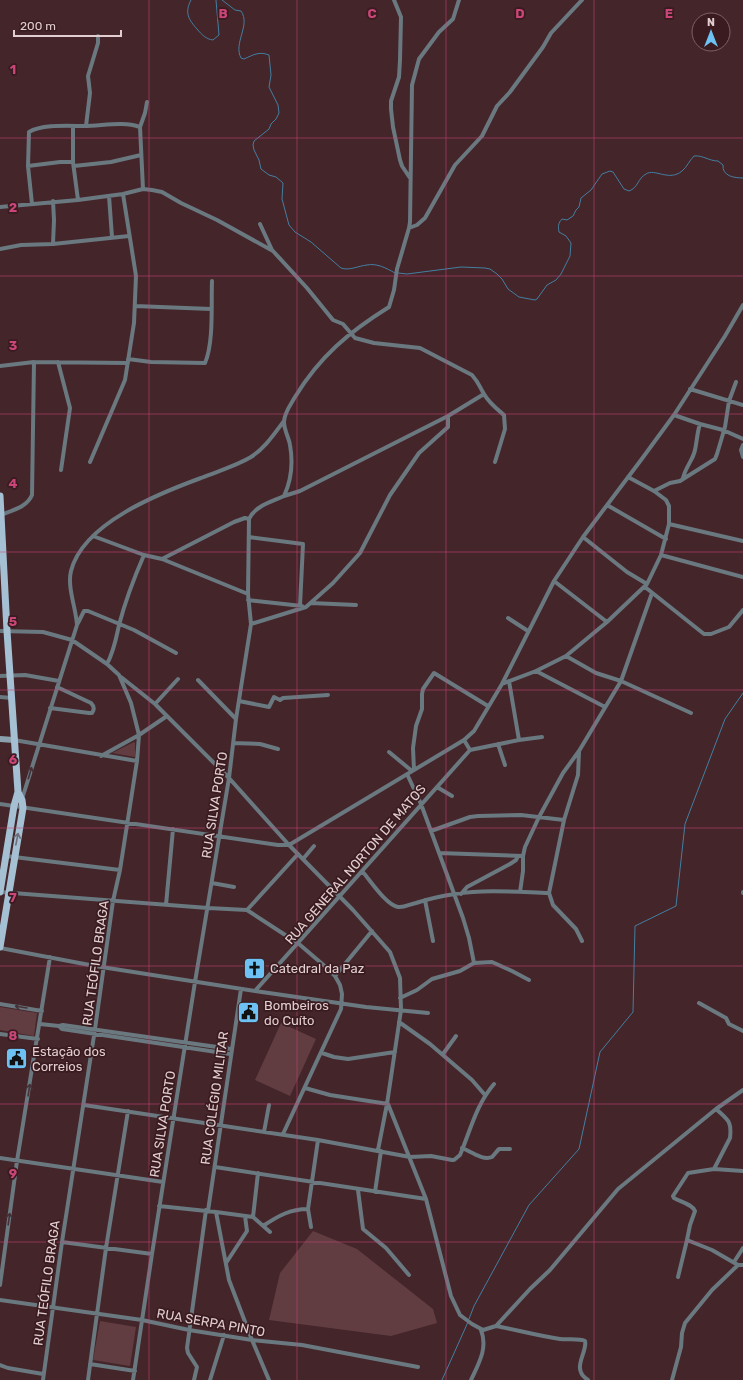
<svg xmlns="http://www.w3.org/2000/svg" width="743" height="1380" font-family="Rubik,sans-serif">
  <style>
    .green { fill: #613d42 }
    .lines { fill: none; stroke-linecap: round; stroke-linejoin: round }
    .stream { stroke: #437fa2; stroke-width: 1 }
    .street { stroke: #6a7880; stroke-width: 4 }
    .secondary { stroke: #8ba1ae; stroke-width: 6 }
    .primary { stroke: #a4c0d2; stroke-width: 7 }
    .oneway { stroke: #453238 }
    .oneway2 { stroke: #6e6e79 }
    .grid { fill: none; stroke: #ca4678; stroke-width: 1; stroke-opacity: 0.55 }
    .labels { text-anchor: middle; stroke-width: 3.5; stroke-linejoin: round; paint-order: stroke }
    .street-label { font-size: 13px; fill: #e2ced0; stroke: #391b20 }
    .poi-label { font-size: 13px; fill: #e2ced0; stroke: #391b20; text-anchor: start }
    .grid-label { font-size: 13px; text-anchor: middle; font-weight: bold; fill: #ca4678; stroke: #391b20; stroke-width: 3.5; stroke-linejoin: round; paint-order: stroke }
  </style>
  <rect width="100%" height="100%" fill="#442529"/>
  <path class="green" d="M134 742 135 743V757L112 753Z
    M0 1007 37 1013 34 1036 0 1030Z
    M281 1023 316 1039 290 1096 255 1080Z
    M313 1231 357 1249 433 1309 437 1323 391 1336 269 1320 280 1273Z
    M100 1321 136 1327 130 1366 93 1360Z"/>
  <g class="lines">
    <path class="stream" d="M191 0C184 13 189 20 197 29 202 35 206 39 213 40L219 35 216 0
      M222 0 235 10 241 11C251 25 233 43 241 58L244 59C253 55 259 51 269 55L271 75 269 87 278 105 279 113 276 119 271 124 269 129 254 141 253 145 254 150 259 160 261 169 269 175 276 177 283 183 282 199 289 225 295 232 311 242 341 268C349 271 358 266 367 265 377 263 386 268 395 273
      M398 273 407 274 461 267 485 268 490 269 497 274 502 279 508 289 519 297 535 300 537 299 547 285 556 280 561 274 570 256 571 243 566 236 559 232C558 227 558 223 562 219L567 220 573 216 576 210 579 207 581 198 591 190 602 174 610 171 613 172 624 189 629 191C638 188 638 178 646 174 655 168 669 182 682 171 687 167 689 161 694 156 703 155 709 161 718 161L723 165C722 176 734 178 743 178
      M469 1319 474 1306 529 1205 579 1149 600 1052 633 1012 635 926 676 906 685 824 725 719 743 693
      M442 1380 468 1322"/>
    <path class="street" d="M394 0 401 17 400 60 399 77 391 101V109L393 127 400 160 402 166 410 178
      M73 126V162L78 200
      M86 126 90 93 88 76 98 43V36
      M140 127 145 113 147 102
      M28 166 60 162H73
      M74 166 111 162 141 155
      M109 196 112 237
      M32 204 28 166 29 132C42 124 69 126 84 126 102 126 123 121 140 127L143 189
      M0 207 78 200 123 194 143 189 152 190 162 192 181 203 217 220 273 251 307 288 333 320 343 324 355 338 374 343 420 348 472 375C479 383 479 386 484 394 489 403 497 409 504 415L505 429 495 462
      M260 224 272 250
      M409 228 417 225 425 218 455 165 482 136 497 106 510 92 543 47 551 33 582 0
      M53 244 54 220 53 201
      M0 249 21 245 53 244 129 236
      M135 306 211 309
      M128 359 151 362 205 363C214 342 211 304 212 281
      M58 362 70 408 61 470
      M0 366 34 362 128 363
      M690 389 743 405
      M674 415 700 424 723 430 743 439
      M743 445 741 450 743 457
      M90 462 125 380 134 323 136 276 123 194
      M683 478C686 466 693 460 695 450 697 441 697 433 700 424
      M654 491 670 483 680 481 715 459 717 454 725 427 729 401 736 382
      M284 496 300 491 448 416 484 394
      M607 505 666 539
      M1 515C13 510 27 507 32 495L34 362
      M669 524 743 541
      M93 536 144 555 162 559
      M249 537 303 544 300 606
      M583 537 627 572 647 584
      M661 555 743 577
      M554 581 607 622
      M645 587 704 634H711L729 627 743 610
      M248 594 162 559 234 522 245 518 249 519
      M248 600 302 606
      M311 603 356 605
      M508 618 528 631
      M78 623 84 611H88L134 630 176 653
      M251 624 306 607 333 583 360 553 390 495 419 453 448 427V416
      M0 631 43 632 72 640 107 664 119 675 131 703 139 735 137 761 120 870 113 901 95 1029 62 1242 43 1380
      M566 656 596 673 621 681 691 713
      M107 664C114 651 116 639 119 625 125 602 134 578 144 555
      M536 671 605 707
      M0 676 25 675 59 681
      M121 677 155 704 229 778 289 845 353 910 390 952 400 978 401 1010 387 1104 378 1150
      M198 680 236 719
      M509 681 519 740
      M502 684 536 671 566 656 607 622 647 584 661 555 669 524V506L666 500 654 491 628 477
      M0 697 12 698
      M239 701 269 707 274 697 280 700 283 698 328 695
      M155 704 178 679
      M50 708 89 713H92C95 709 94 706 91 703L57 687
      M14 740 137 761
      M464 740 470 750
      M233 743 260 744 278 749
      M498 744 505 765
      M470 750 519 740 542 737
      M389 752 412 771
      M579 752 578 775 564 820 549 893 553 905 576 929 582 941
      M101 756 139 735 167 716
      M414 770 413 748 416 726 422 709V694L423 689 434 673 488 706
      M407 774 421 804 463 918 469 938 474 963
      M437 787 452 796
      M22 799 77 625C76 608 67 587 71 571 83 523 160 493 201 478 218 471 236 466 251 457 266 447 274 434 284 421
      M0 804 278 845H289L464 740 474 731 502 684 554 581 583 537 641 460 674 415 725 336 743 305
      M431 831 470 817 478 816 521 815 564 820
      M439 853 523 856
      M6 856 120 870
      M303 859 314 846
      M362 871C370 880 386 905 398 907 404 908 410 904 416 903 428 899 442 896 455 894 486 889 518 892 549 893
      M212 883 234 887
      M0 892 208 908 247 910 299 944 327 968 335 976 340 985 342 994 341 1009 283 1134
      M520 892 523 871V856L525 847 539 817 563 773 579 751 621 681 652 593
      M743 892V893
      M461 894 467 887 510 864 516 860 518 856
      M425 900 433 941
      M166 905 173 829
      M247 910 298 854
      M0 948 95 966 255 991 366 1007 428 1013
      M335 976 372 931
      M255 991 470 750
      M400 998 417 990 432 979 460 971 474 963 492 962 512 971 529 980
      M699 1003 726 1018 729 1024 743 1031
      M0 1004 42 1011
      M399 1022 430 1044 472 1080 485 1095
      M40 1024 59 1026 62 1029 230 1054
      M59 1026 63 1025 231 1049
      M0 1034 38 1039
      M322 1053 334 1057 348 1059 395 1052
      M443 1054 456 1036
      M305 1088 330 1095 388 1104 426 1199 451 1296 460 1315 472 1324 483 1330 496 1326 530 1289 550 1270 618 1189 716 1109 743 1090
      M84 1105 318 1140 410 1157 431 1156 452 1160H454L460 1155C471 1129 476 1105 494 1084
      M264 1132 269 1105
      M462 1148C470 1151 483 1161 492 1157 494 1155 497 1151 499 1149H510
      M0 1158 163 1182
      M215 1167 426 1199
      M714 1169 730 1138C732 1121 728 1120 716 1109
      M358 1190 363 1229 386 1248 409 1275
      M375 1192 381 1151
      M159 1206 216 1212 229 1280 252 1340 269 1380
      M208 1211 241 989
      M216 1212 253 1217 270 1232
      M253 1217 258 1173
      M263 1226C278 1216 290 1209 308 1209
      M311 1227 308 1209 318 1140
      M687 1240 690 1225 695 1211C692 1204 681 1202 674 1198L673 1196 688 1173 714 1169 743 1171
      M62 1242 152 1254
      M734 1262 743 1248
      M226 1263 247 1231 245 1216
      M678 1277 687 1240 712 1250 738 1265H743
      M0 1285 17 1161 50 957
      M0 1300 142 1320 189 1330 252 1340 302 1345 418 1367
      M496 1326C517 1330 539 1336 560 1339 568 1340 579 1338 585 1341 588 1352 570 1369 588 1380
      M90 1364 135 1371
      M0 1365 8 1368 43 1374
      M88 1380 106 1248 128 1111
      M133 1380 152 1254 195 982 229 778 236 719 251 624 248 594 249 519C255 506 271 502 284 496 291 481 293 462 290 445 289 438 284 430 284 422 284 413 291 404 295 397 320 356 349 332 389 307L394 290 397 269 409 228 410 222 412 85 419 59 439 32 453 19 459 0
      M194 1380 197 1367 188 1353 187 1348 206 1210
      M210 1380 224 1335
      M471 1380C479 1363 488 1348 481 1330
      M672 1380 681 1347 682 1333 685 1323 712 1290 738 1265"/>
    <path class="secondary" d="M0 739 14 740"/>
    <path class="primary" d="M0 496 7 631 18 792 22 800 23 808 0 947
      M0 892 14 806 18 792"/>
  </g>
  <defs><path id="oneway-shaft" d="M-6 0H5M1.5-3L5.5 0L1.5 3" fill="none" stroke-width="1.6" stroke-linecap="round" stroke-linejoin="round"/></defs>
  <g class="oneway">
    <use href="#oneway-shaft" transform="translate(30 773) rotate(-74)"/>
    <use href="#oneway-shaft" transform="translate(21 1007) rotate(-171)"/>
    <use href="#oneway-shaft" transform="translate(29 1090) rotate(-81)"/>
    <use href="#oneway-shaft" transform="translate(9 1219) rotate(-82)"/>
  </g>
  <use class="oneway2" href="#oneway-shaft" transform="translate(17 839) rotate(-79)"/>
  <path class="grid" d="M149 0V1380M297 0V1380M446 0V1380M594 0V1380M0 138H743M0 276H743M0 414H743M0 552H743M0 690H743M0 828H743M0 966H743M0 1104H743M0 1242H743"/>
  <defs>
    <symbol id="church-square" viewBox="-11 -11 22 22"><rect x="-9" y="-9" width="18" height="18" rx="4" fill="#6ec2f3" stroke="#391b20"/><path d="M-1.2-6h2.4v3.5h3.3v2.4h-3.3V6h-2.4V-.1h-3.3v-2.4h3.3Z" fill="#111"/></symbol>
    <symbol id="civic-square" viewBox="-11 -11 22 22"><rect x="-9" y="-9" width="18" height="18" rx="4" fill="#6ec2f3" stroke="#391b20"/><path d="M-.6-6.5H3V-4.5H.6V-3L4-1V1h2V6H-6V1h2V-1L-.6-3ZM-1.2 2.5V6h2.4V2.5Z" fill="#111"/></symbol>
  </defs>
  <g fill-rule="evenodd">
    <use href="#church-square" x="242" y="956" width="25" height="25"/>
    <use href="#civic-square" x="236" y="1000" width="25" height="25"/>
    <use href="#civic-square" x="4" y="1046" width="25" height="25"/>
  </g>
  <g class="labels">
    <g class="street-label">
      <text transform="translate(214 805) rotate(-81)" y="5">RUA SILVA PORTO</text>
      <text transform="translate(355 864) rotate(-49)" y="5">RUA GENERAL NORTON DE MATOS</text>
      <text transform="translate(95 963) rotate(-82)" y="5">RUA TEÓFILO BRAGA</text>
      <text transform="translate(214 1098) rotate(-82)" y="5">RUA COLÉGIO MILITAR</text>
      <text transform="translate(162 1124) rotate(-81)" y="5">RUA SILVA PORTO</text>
      <text transform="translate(46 1283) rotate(-82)" y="5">RUA TEÓFILO BRAGA</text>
      <text transform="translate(211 1322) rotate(10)" y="5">RUA SERPA PINTO</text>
    </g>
    <g class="poi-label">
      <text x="270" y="973">Catedral da Paz</text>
      <text x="264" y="1010">Bombeiros<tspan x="264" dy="15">do Cuíto</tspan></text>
      <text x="32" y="1056">Estação dos<tspan x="32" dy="15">Correios</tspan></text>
    </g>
  </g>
  <g class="grid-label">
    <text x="223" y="18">B</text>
    <text x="372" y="18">C</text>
    <text x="520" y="18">D</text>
    <text x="669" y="18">E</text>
    <text x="13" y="74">1</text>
    <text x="13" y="212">2</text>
    <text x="13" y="350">3</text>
    <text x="13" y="488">4</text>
    <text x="13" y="626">5</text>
    <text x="13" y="764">6</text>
    <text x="13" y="902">7</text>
    <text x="13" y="1040">8</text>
    <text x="13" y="1178">9</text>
  </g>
  <g transform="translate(711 32)"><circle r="19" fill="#391b20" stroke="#7d6366"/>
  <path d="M0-3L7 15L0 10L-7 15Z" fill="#6ec2f3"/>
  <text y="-6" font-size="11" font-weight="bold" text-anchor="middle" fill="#e2ced0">N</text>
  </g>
  <path d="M14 30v6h107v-6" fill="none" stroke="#e2ced0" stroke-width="2"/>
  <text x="20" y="30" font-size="12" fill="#e2ced0" stroke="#391b20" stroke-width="3" paint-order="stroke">200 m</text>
</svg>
